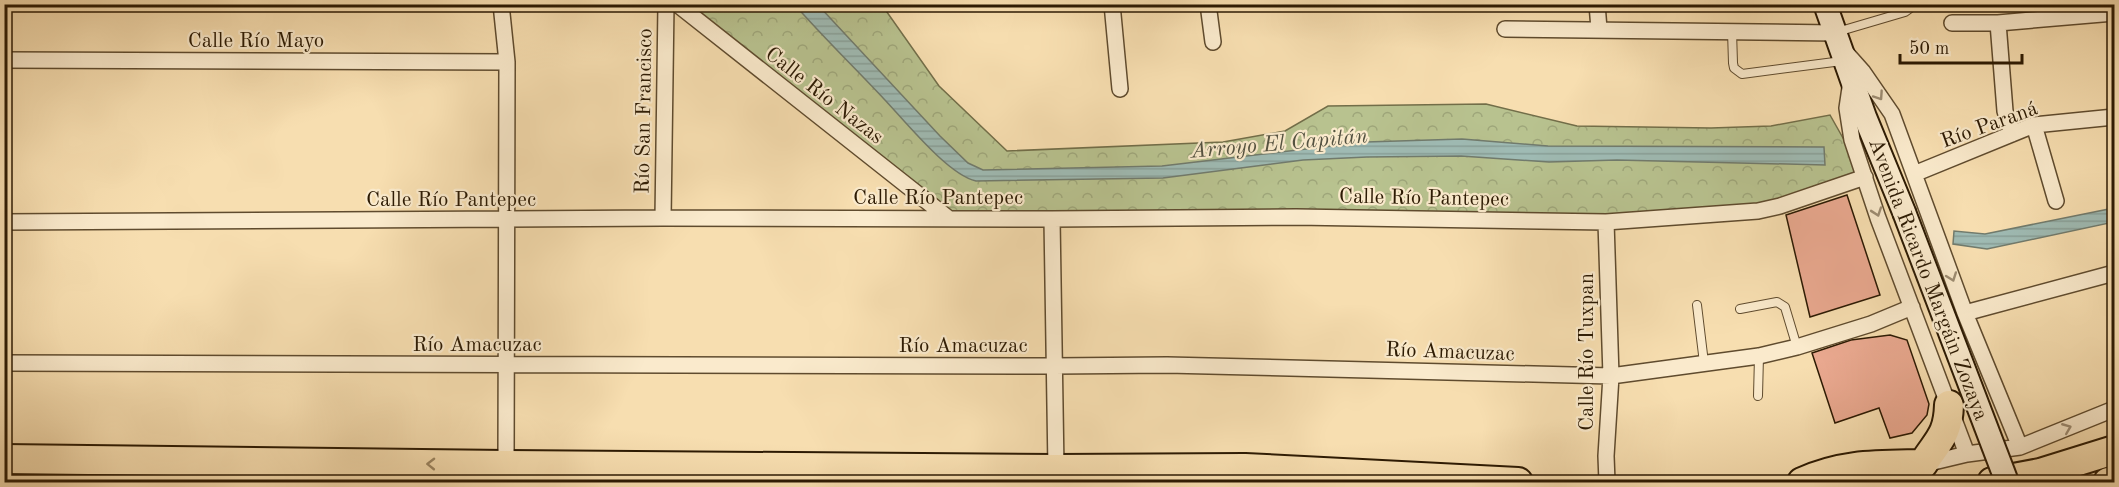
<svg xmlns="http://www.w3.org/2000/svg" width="2119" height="487" font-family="'Old Standard TT',serif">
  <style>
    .park { fill: url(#park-crowns); stroke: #726e49; stroke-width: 1.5 }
    .water { fill: url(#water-rules); stroke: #717b6d; stroke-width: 1.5 }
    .building { fill: #e9a88f; stroke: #2c1a03; stroke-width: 1.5 }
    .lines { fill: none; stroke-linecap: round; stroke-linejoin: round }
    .lane-casing { stroke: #5f4b2e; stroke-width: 10 }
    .street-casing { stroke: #5f4b2e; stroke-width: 18 }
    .secondary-casing { stroke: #2c1a03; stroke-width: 26 }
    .highway-casing { stroke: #2c1a03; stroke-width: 32 }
    .lane { stroke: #faeacc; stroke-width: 8 }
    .street { stroke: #faeacc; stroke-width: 15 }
    .secondary { stroke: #faeacc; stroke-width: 22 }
    .highway { stroke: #f7deb0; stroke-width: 28 }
    .secondary-bridge-casing { stroke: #2c1a03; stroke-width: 26; stroke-linecap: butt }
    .secondary-bridge { stroke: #faeacc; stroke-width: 22 }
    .oneway { stroke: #9d8c72 }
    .oneway2 { stroke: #9c8662 }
    .labels { text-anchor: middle; stroke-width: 4.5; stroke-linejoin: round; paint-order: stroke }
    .street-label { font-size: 21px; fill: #2c1a03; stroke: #faeacc }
    .water-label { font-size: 22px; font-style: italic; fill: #545241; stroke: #faeacc }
  </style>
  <defs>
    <pattern id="park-crowns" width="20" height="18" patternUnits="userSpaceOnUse" patternTransform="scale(1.5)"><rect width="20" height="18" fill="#b8c28f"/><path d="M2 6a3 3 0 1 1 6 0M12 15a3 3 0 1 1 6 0" fill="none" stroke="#9ea67a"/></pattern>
    <pattern id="water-rules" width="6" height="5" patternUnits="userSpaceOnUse" patternTransform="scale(1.5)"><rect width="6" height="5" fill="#9fbbb4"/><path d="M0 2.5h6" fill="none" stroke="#89a099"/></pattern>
  </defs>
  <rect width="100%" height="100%" fill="#f7deb0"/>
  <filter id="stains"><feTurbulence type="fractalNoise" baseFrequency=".00333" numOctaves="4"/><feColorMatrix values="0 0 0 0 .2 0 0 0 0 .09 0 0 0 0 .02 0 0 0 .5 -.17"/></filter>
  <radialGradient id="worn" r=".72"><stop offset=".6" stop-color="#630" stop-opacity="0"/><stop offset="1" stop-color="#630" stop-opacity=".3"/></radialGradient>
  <path class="park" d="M677 5H882L939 86 1007 151 1223 142 1285 131 1328 106 1486 104 1577 126 1711 128 1771 126 1830 115 1865 177 1733 214 948 218Z"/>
  <path class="water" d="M795 5H818L940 136 968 163 983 170 1162 166 1366 142 1462 139 1548 146 1824 147 1825 165 1617 160 1549 162 1461 156 1367 157 1303 160 1163 178 976 181C948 175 904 120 884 99 854 67 823 37 795 5Z
    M2114 208V222L1987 249 1953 244 1954 231 1985 234Z"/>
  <path class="building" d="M1847 195 1880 295 1810 317 1786 215Z
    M1890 335 1907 340 1929 404 1927 415 1912 433 1890 438 1879 408 1835 423 1812 353 1851 340Z"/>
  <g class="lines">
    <defs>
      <path id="lane" d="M1732 31 1733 63 1734 68 1742 74 1842 61
        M1837 32 1905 12 1916 4
        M1697 305 1704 363
        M1740 309 1777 302 1785 307 1797 347
        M1758 396 1759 356"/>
      <path id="street" d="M501 4 507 62 506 465
        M677 4 948 218
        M1112 4 1120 89
        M1208 4 1213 42
        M1597 4 1599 29
        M1952 23H1998L2114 13
        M1998 23 2005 111 2012 134
        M1505 29 1836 33
        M1847 54 1863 72 1892 114 1965 313 2020 447
        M4 60 507 62
        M1851 81 1847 108 1852 140 1878 218 1967 454
        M2034 125 2056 201
        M1914 174 2034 125 2114 117
        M663 218 666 4
        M1052 219 1056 469
        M4 222 663 218 1052 219 1296 217 1606 222 1758 211 1780 206 1865 177
        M1606 222 1611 376 1606 456 1607 482
        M1965 313 2114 273
        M4 363 1054 366 1167 365 1611 376 1759 356 1797 347 1871 324 1912 307
        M1925 464 1967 454 2020 447 2114 409"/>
      <path id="secondary" d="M1825 4 1865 117 1904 212"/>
      <path id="highway" d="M4 459 506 465 1056 469 1245 468 1518 482
        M1802 482C1844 463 1879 465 1923 464 1938 440 1948 436 1949 405
        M1992 482 2040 473 2114 450
        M2108 482 2114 481"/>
    </defs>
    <use href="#lane" class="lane-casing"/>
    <use href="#street" class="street-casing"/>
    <use href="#secondary" class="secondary-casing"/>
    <use href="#highway" class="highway-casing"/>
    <use href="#lane" class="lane"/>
    <use href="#street" class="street"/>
    <use href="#secondary" class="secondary"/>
    <use href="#highway" class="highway"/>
    <defs>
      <path id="secondary-bridge" d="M1904 212 2007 482"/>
    </defs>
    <use href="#secondary-bridge" class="secondary-bridge-casing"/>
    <use href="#secondary-bridge" class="secondary-bridge"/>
  </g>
  <defs><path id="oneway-chevron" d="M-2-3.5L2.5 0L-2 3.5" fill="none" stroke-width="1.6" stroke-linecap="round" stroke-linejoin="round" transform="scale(1.5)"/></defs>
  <g class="oneway">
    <use href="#oneway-chevron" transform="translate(1879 96) rotate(56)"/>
    <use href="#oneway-chevron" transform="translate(1877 212) rotate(71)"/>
    <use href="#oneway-chevron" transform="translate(1952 277) rotate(70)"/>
    <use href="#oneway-chevron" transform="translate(2067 428) rotate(-22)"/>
  </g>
  <use class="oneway2" href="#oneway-chevron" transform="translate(431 464) rotate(-179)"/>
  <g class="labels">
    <g class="street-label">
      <text x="256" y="47">Calle Río Mayo</text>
      <text transform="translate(825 95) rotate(38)" y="7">Calle Río Nazas</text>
      <text transform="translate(643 111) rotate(-89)" y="7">Río San Francisco</text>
      <text transform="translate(1989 124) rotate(-20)" y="7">Río Paraná</text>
      <text x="938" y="204">Calle Río Pantepec</text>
      <text transform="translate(1424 197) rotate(1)" y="7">Calle Río Pantepec</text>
      <text x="451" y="206">Calle Río Pantepec</text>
      <text transform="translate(1929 279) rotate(69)" y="7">Avenida Ricardo Margáin Zozaya</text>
      <text x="477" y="351">Río Amacuzac</text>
      <text x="963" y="352">Río Amacuzac</text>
      <text transform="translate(1450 351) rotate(2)" y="7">Río Amacuzac</text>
      <text transform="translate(1586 352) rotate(-90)" y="7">Calle Río Tuxpan</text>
    </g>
    <g class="water-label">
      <text transform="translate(1279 142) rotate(-5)" y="8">Arroyo El Capitán</text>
    </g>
  </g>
  <rect width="2119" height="487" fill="none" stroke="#f7deb0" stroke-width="24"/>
  <rect x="6" y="6" width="2107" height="475" fill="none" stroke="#2c1a03" stroke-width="3"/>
  <rect x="12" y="12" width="2095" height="463" fill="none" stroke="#2c1a03" stroke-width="1.5"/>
  <path d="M1900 54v9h122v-9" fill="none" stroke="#2c1a03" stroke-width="3"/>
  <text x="1909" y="54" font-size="18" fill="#2c1a03" stroke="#faeacc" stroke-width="4.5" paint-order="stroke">50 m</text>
  <rect width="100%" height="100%" filter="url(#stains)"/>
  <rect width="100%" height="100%" fill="url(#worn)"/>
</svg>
